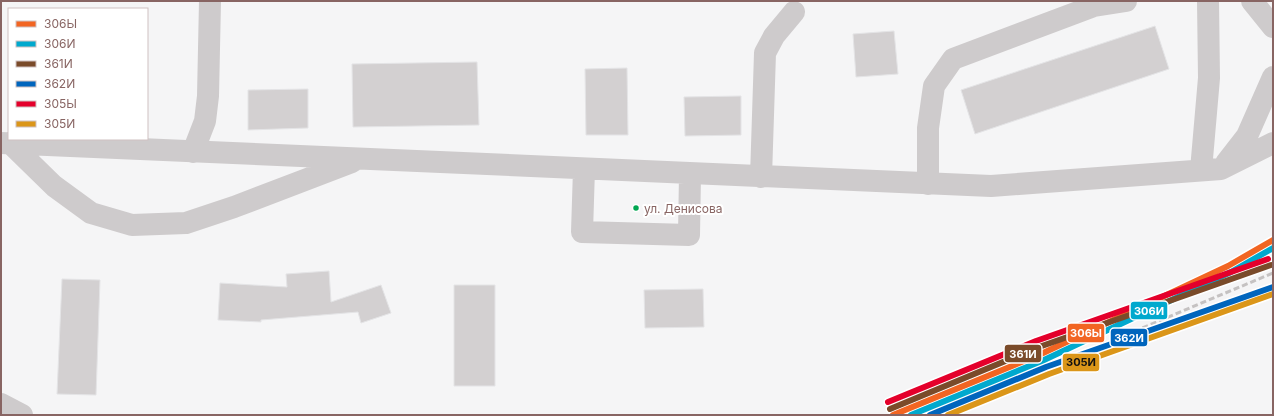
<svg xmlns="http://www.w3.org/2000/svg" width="1274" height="416" font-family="Inter,sans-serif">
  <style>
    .building { fill: #d3d0d1; stroke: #e4e4e6 }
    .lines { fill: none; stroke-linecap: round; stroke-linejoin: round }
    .minor { stroke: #cecbcc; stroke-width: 22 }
    .rail { stroke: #c5c2c2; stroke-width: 3; stroke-dasharray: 6 3; stroke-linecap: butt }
    .rail-1-casing { stroke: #fff; stroke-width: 9 }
    .rail-2-casing { stroke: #fff; stroke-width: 9 }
    .rail-3-casing { stroke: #fff; stroke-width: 9 }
    .rail-4-casing { stroke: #fff; stroke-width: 9 }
    .rail-5-casing { stroke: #fff; stroke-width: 9 }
    .rail-6-casing { stroke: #fff; stroke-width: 9 }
    .rail-1 { stroke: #f26522; stroke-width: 6 }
    .rail-2 { stroke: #00a9ce; stroke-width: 6 }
    .rail-3 { stroke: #7a4b2a; stroke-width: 6 }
    .rail-4 { stroke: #0065bd; stroke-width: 6 }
    .rail-5 { stroke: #e4002b; stroke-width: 6 }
    .rail-6 { stroke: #db9619; stroke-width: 6 }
    .bus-dot { fill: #00a651; stroke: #fff; stroke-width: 1.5 }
    .labels { text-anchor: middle; stroke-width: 4; stroke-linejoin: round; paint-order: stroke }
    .bus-label { font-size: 12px; fill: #886563; stroke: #fff; text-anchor: start }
    .line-badge { stroke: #fff; stroke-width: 1.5 }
    .badge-label { font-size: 11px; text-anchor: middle; font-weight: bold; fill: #fff }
    .pale-badge-label { font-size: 11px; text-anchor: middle; font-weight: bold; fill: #111 }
  </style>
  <rect width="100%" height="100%" fill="#f5f5f6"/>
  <path class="building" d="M1155 26 1169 69 975 134 961 90Z
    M894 31 898 74 856 77 853 34Z
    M477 62 479 125 353 127 352 64Z
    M627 68 628 135H586L585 69Z
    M308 89V128L248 130V90Z
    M741 96V135L685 136 684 97Z
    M329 271 331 302 381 285 391 313 361 323 358 312 261 320V322L218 320 220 283 287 287 286 274Z
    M62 279 100 280 96 395 57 394Z
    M454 285H495V386H454Z
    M703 289 704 327 645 328 644 290Z"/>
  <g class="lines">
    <path class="minor" d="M1252 1 1273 27
      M1 143 991 186 1221 169 1273 143
      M10 143 54 186 91 213 132 225 186 223 234 207 352 162
      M193 152 205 121 208 96 210 1
      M1226 163 1247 136 1273 77
      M584 169 582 232 689 235 690 174
      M1201 170 1209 78 1208 1
      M761 177 765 53 774 36 794 12
      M928 184V128L934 86 953 59 1094 6 1126 1
      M1 404 22 415"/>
    <path class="rail" d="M913 415 1007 368
      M935 415 1273 273"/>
    <defs>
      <path id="rail-1" d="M893 415 1041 354 1228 266 1273 240"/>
      <path id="rail-2" d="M911 415 1044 360 1231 272 1273 248"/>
      <path id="rail-3" d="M890 409 1039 347 1271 265"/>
      <path id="rail-4" d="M930 415 1046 367 1273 287"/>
      <path id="rail-5" d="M888 402 1036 341 1268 259"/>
      <path id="rail-6" d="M948 415 1049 374 1273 294"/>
    </defs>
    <use href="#rail-1" class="rail-1-casing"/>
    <use href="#rail-2" class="rail-2-casing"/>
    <use href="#rail-3" class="rail-3-casing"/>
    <use href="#rail-4" class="rail-4-casing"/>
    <use href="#rail-5" class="rail-5-casing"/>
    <use href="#rail-6" class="rail-6-casing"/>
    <use href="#rail-1" class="rail-1"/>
    <use href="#rail-2" class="rail-2"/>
    <use href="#rail-3" class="rail-3"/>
    <use href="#rail-4" class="rail-4"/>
    <use href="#rail-5" class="rail-5"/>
    <use href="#rail-6" class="rail-6"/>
  </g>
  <circle class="bus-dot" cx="636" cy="208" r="3.5"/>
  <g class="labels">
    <g class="bus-label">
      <text x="644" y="213">ул. Денисова</text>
    </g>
  </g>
  <g class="line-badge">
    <rect x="1130" y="301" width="38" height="19" rx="4" fill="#00a9ce"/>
    <rect x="1067" y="323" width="38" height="20" rx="4" fill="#f26522"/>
    <rect x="1110" y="328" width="38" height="19" rx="4" fill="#0065bd"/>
    <rect x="1004" y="344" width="38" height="19" rx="4" fill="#7a4b2a"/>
    <rect x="1062" y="353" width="38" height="19" rx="4" fill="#db9619"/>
  </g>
  <g class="badge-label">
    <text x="1149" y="315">306И</text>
    <text x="1086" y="337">306Ы</text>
    <text x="1129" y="342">362И</text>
    <text x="1023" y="358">361И</text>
  </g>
  <g class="pale-badge-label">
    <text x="1081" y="366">305И</text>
  </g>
  <rect width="1274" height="416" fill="none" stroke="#886563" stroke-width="4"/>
  <rect x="8" y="8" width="140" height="132" fill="#ffffff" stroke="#cfc1c1"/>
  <rect x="16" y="21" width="20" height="6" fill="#f26522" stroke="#cfc1c1"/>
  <text x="44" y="28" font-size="12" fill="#886563">306Ы</text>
  <rect x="16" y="41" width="20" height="6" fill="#00a9ce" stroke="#cfc1c1"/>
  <text x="44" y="48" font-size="12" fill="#886563">306И</text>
  <rect x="16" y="61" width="20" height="6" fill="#7a4b2a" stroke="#cfc1c1"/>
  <text x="44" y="68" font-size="12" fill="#886563">361И</text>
  <rect x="16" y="81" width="20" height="6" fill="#0065bd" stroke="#cfc1c1"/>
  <text x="44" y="88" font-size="12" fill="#886563">362И</text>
  <rect x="16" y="101" width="20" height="6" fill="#e4002b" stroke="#cfc1c1"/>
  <text x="44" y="108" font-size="12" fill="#886563">305Ы</text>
  <rect x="16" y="121" width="20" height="6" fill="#db9619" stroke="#cfc1c1"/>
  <text x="44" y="128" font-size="12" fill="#886563">305И</text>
</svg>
